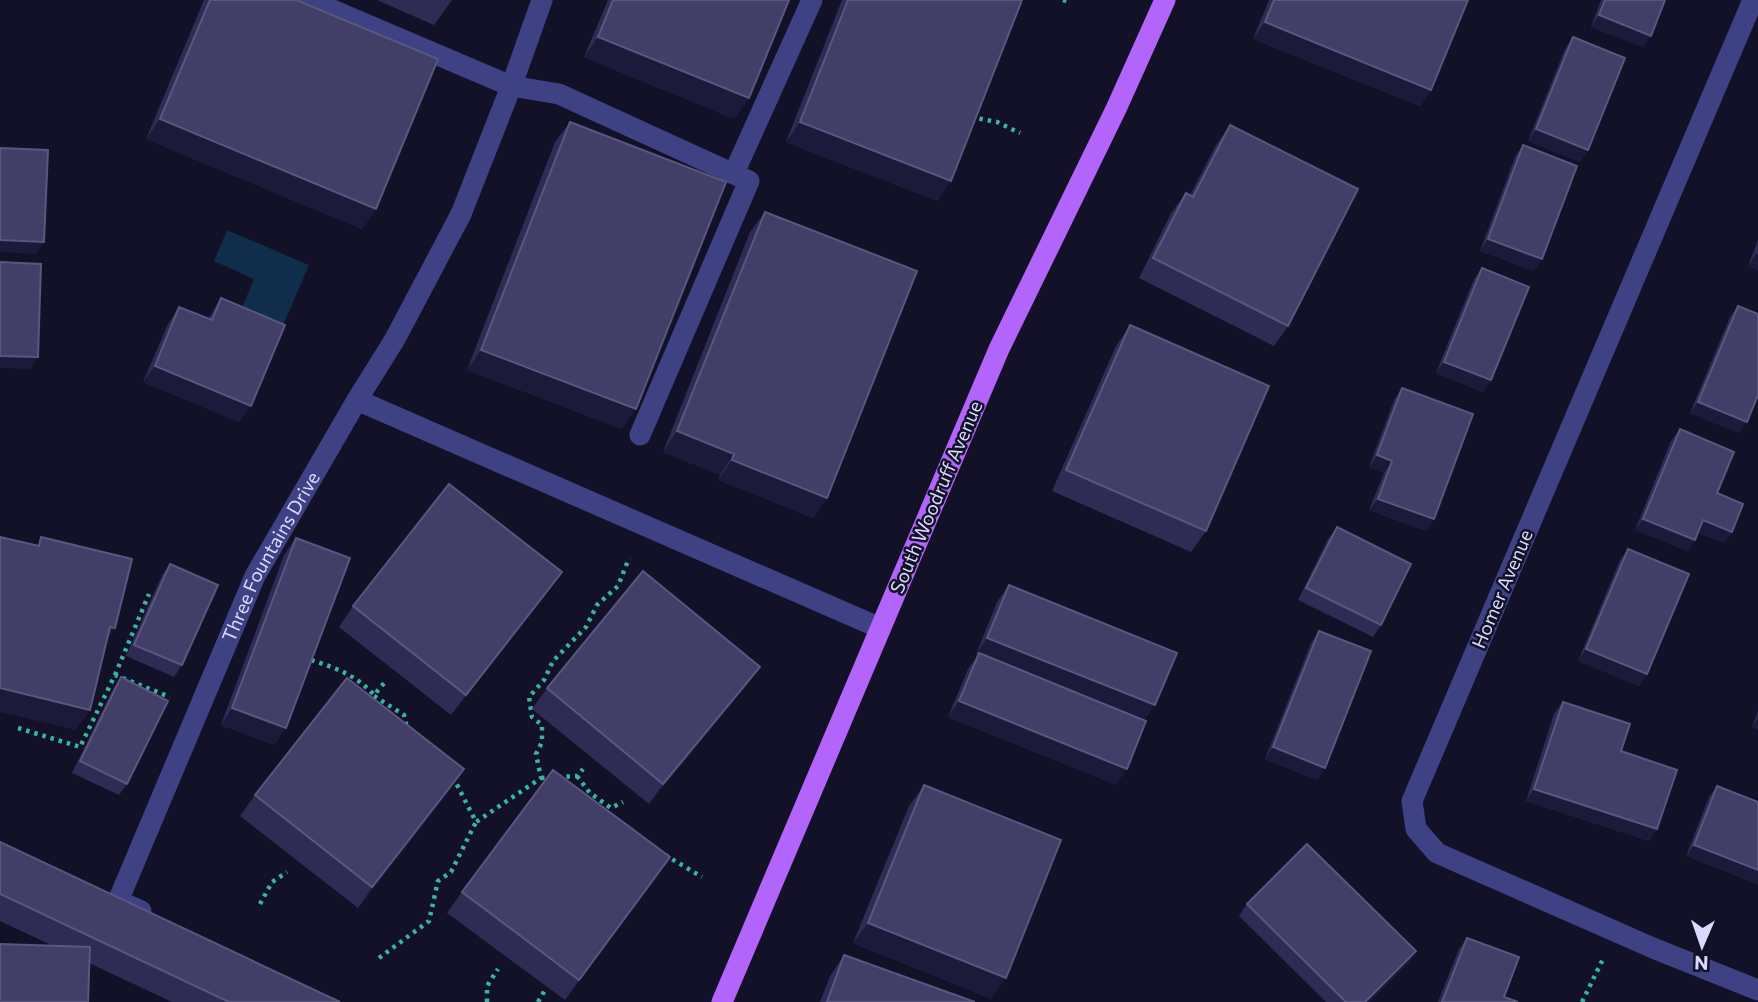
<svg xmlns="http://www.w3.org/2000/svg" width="1758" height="1002" font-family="Commissioner,sans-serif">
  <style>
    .water { fill: #112d4c }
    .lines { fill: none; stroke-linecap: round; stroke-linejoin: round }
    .path { stroke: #34b6a2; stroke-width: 4.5; stroke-dasharray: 3.5 5; stroke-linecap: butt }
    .lane { stroke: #3e4285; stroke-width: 21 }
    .street { stroke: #3e4285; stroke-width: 21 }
    .primary { stroke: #b364fa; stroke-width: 21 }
    .wall { fill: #2f2b55 }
    .shaded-wall { fill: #1c193b }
    .building { fill: #413e67; stroke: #59567f; stroke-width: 2 }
    .labels { text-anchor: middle; stroke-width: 5; stroke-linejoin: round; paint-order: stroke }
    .street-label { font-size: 19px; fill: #dad9fe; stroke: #131128 }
  </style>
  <rect width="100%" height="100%" fill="#131128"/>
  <path class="water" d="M227 230 309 265 281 330 240 312 254 279 214 261Z"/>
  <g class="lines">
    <path class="path" d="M1063 0 1070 2
      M971 117 997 122 1020 133
      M311 660C336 668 356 675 374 695L385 682
      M115 675 149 594
      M374 696 404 715 407 729
      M18 728 80 747 115 675 170 697
      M577 776 590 793 611 808 623 802
      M453 777 476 822 541 778 536 754 542 742V725L532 717 529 697 544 680 553 661 586 627 597 605 618 586 629 558
      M541 778 577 776 583 769
      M665 855 702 877
      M260 904 272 882 287 872
      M379 958 429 921 438 881 451 872 476 822
      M487 1002V986L498 969
      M538 1002 545 990
      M1582 1002 1603 959"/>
    <path class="lane" d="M309 0 511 86 559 94 749 181 640 435
      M734 173 812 0"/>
    <g class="street">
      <path d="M1753 0 1412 801 1416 829 1437 853 1653 948 1758 990"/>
      <path d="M357 400 880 628"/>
      <path id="s1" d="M141 911 118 901 255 576 357 400 395 339 461 214 514 79 542 0"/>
    </g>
    <path class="primary" d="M722 1002 999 349 1116 109 1165 0"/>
  </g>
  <path class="wall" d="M204 0H296L376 209 362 229 146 139Z
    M377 0H452L434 25Z
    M608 0H789L749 98 734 119 584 57Z
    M842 0H1022L951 181 937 201 786 142Z
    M1269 0H1468L1431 90 1420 106 1253 39Z
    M1601 0H1665L1643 47 1591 27Z
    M1573 37 1588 150 1580 162 1528 141 1565 49Z
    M570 122 636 409 622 429 467 370 555 142Z
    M1230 125 1288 326 1274 346 1139 278 1171 213 1186 193 1190 195 1216 145Z
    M1523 145 1534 271 1480 251 1515 157Z
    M765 212 827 498 813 518 718 480 720 475 663 452 750 232Z
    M1758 240V270L1748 266Z
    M1482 268 1491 380 1483 392 1436 373 1474 279Z
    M221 298 239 422 143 382 168 324 179 307 208 319Z
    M1738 306 1739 433 1690 413 1730 317Z
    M1130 325 1206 531 1191 552 1052 491 1116 346Z
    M1402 388 1434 519 1426 531 1369 510 1384 473 1369 467 1394 400Z
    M1680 429 1717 493 1732 532 1724 543 1698 533 1695 540 1687 551 1635 530 1671 441Z
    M1337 527 1381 625 1373 637 1298 600 1328 539Z
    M296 538 274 745 221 725 284 555Z
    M1628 549 1647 674 1639 686 1578 661 1620 560Z
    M170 564 182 665 174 677 126 656 162 575Z
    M562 572 547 593 451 715 339 627 353 606Z
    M1009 585 1145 721 1116 785 948 717 968 669 978 655 976 654 997 602Z
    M1319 631 1325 768 1317 780 1265 759 1311 643Z
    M760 667 745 687 649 804 532 709 547 688Z
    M121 677 127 784 119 795 72 773 113 689Z
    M1563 702 1621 751 1657 829 1649 841 1526 801 1554 714Z
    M1758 711V729L1752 727Z
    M924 785 991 999 853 943 909 806Z
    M1717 786 1758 802V884L1686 856 1709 797Z
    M450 790 358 908 240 816 255 795Z
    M0 842 340 1002H172L0 921Z
    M670 857 565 1000 447 913 462 892Z
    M1247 904 1416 951 1408 963 1369 1002H1326L1239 916Z
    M1467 938 1504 997 1518 1002H1438L1459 949Z
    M844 955 975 1002H820L830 976Z"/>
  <path class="shaded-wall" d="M1599 15 1651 36 1643 47 1591 27Z
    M1265 22 1431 90 1420 106 1253 39Z
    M598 37 749 98 734 119 584 57Z
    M160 119 376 209 362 229 146 139Z
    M800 122 951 181 937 201 786 142Z
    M1536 129 1588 150 1580 162 1528 141Z
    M1488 239 1542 259 1534 271 1480 251Z
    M0 240 44 242 36 254 0 252Z
    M1756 254 1758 255V270L1748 266Z
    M481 350 636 409 622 429 467 370Z
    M0 356 38 357 30 369 0 368Z
    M1444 362 1491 380 1483 392 1436 373Z
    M155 366 251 406 239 422 143 382Z
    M1698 402 1747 422 1739 433 1690 413Z
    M677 431 734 454 720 475 663 452Z
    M1377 455 1392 461 1384 473 1369 467Z
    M732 460 827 498 813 518 718 480Z
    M1378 499 1434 519 1426 531 1369 510Z
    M1643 519 1695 540 1687 551 1635 530Z
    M1703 520 1732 532 1724 543 1695 532Z
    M562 572 547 593 451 715 466 695Z
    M110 627 115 628 101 649Z
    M987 638 1155 705 1144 721 976 654Z
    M1586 649 1647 674 1639 686 1578 661Z
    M760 667 745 687 649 804 663 784Z
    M0 688 90 710 76 730 0 712Z
    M959 701 1127 769 1116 785 948 717Z
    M232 708 286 728 274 745 221 725Z
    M1758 718V729L1752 727Z
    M1273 747 1325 768 1317 780 1265 759Z
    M464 769 450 790 358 908 372 887Z
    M1534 789 1657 829 1649 841 1526 801Z
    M1694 845 1758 870V884L1686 856Z
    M670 857 655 878 565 1000 579 980Z
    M868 923 1006 978 991 999 853 943Z
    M1416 951 1408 963 1369 1002H1365Z"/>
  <path class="building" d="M210 0H296L438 59 376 209 160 119Z
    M613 0H789L749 98 598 37Z
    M848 0H1022L951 181 800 122Z
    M1274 0H1468L1431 90 1265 22Z
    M1605 0H1665L1651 36 1599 15Z
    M1573 37 1625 58 1588 150 1536 129Z
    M570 122 726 182 636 409 481 350Z
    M1230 125 1358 189 1288 326 1153 258 1186 193 1193 197Z
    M1523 145 1577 166 1542 259 1488 239Z
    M0 148 48 150 44 242 0 240Z
    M765 212 917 271 827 498 732 460 734 454 677 431Z
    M0 262 41 264 38 357 0 356Z
    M1482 268 1529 287 1491 380 1444 362Z
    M221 298 285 325 251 406 155 366 179 307 212 320Z
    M1738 306 1758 314V395L1747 422 1698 402Z
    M1130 325 1269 386 1206 531 1066 470Z
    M1402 388 1473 414 1434 519 1378 499 1392 461 1377 455Z
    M1680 429 1734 452 1717 493 1743 504 1732 532 1703 520 1695 540 1643 519Z
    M449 484 562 572 466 695 353 606Z
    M1337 527 1411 564 1381 625 1306 588Z
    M0 537 39 546 41 537 132 559 115 628 110 627 90 710 0 688Z
    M296 538 350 558 286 728 232 708Z
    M1628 549 1689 574 1647 674 1586 649Z
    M170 564 218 585 182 665 134 645Z
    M643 571 760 667 663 784 547 688Z
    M1009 585 1177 653 1155 705 987 638Z
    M1319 631 1371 651 1325 768 1273 747Z
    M979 653 1146 721 1127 769 959 701Z
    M121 677 168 701 127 784 80 761Z
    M347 678 464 769 372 887 255 795Z
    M1563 702 1630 724 1621 751 1677 770 1657 829 1534 789Z
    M553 770 670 857 579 980 462 892Z
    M924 785 1061 840 1006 978 868 923Z
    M1717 786 1758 802V870L1694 845Z
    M0 842 340 1002H229L0 894Z
    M1307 844 1416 951 1365 1002H1346L1247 904Z
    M1467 938 1519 957 1504 997 1518 1002H1442Z
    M0 944 90 947 88 1002H0Z
    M844 955 975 1002H827Z"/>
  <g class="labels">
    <g class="street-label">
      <text transform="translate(936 497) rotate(-67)" y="7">South Woodruff Avenue</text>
      <text dy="7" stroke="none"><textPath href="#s1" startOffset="402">Three Fountains Drive</textPath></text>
      <text transform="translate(1502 589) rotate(-67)" y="7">Homer Avenue</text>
    </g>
  </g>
  <g transform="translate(1702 946) rotate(182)" stroke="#131128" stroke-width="5" paint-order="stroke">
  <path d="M0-5L12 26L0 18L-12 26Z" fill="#dad9fe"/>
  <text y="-10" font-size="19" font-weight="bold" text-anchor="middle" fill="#dad9fe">N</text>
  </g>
</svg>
